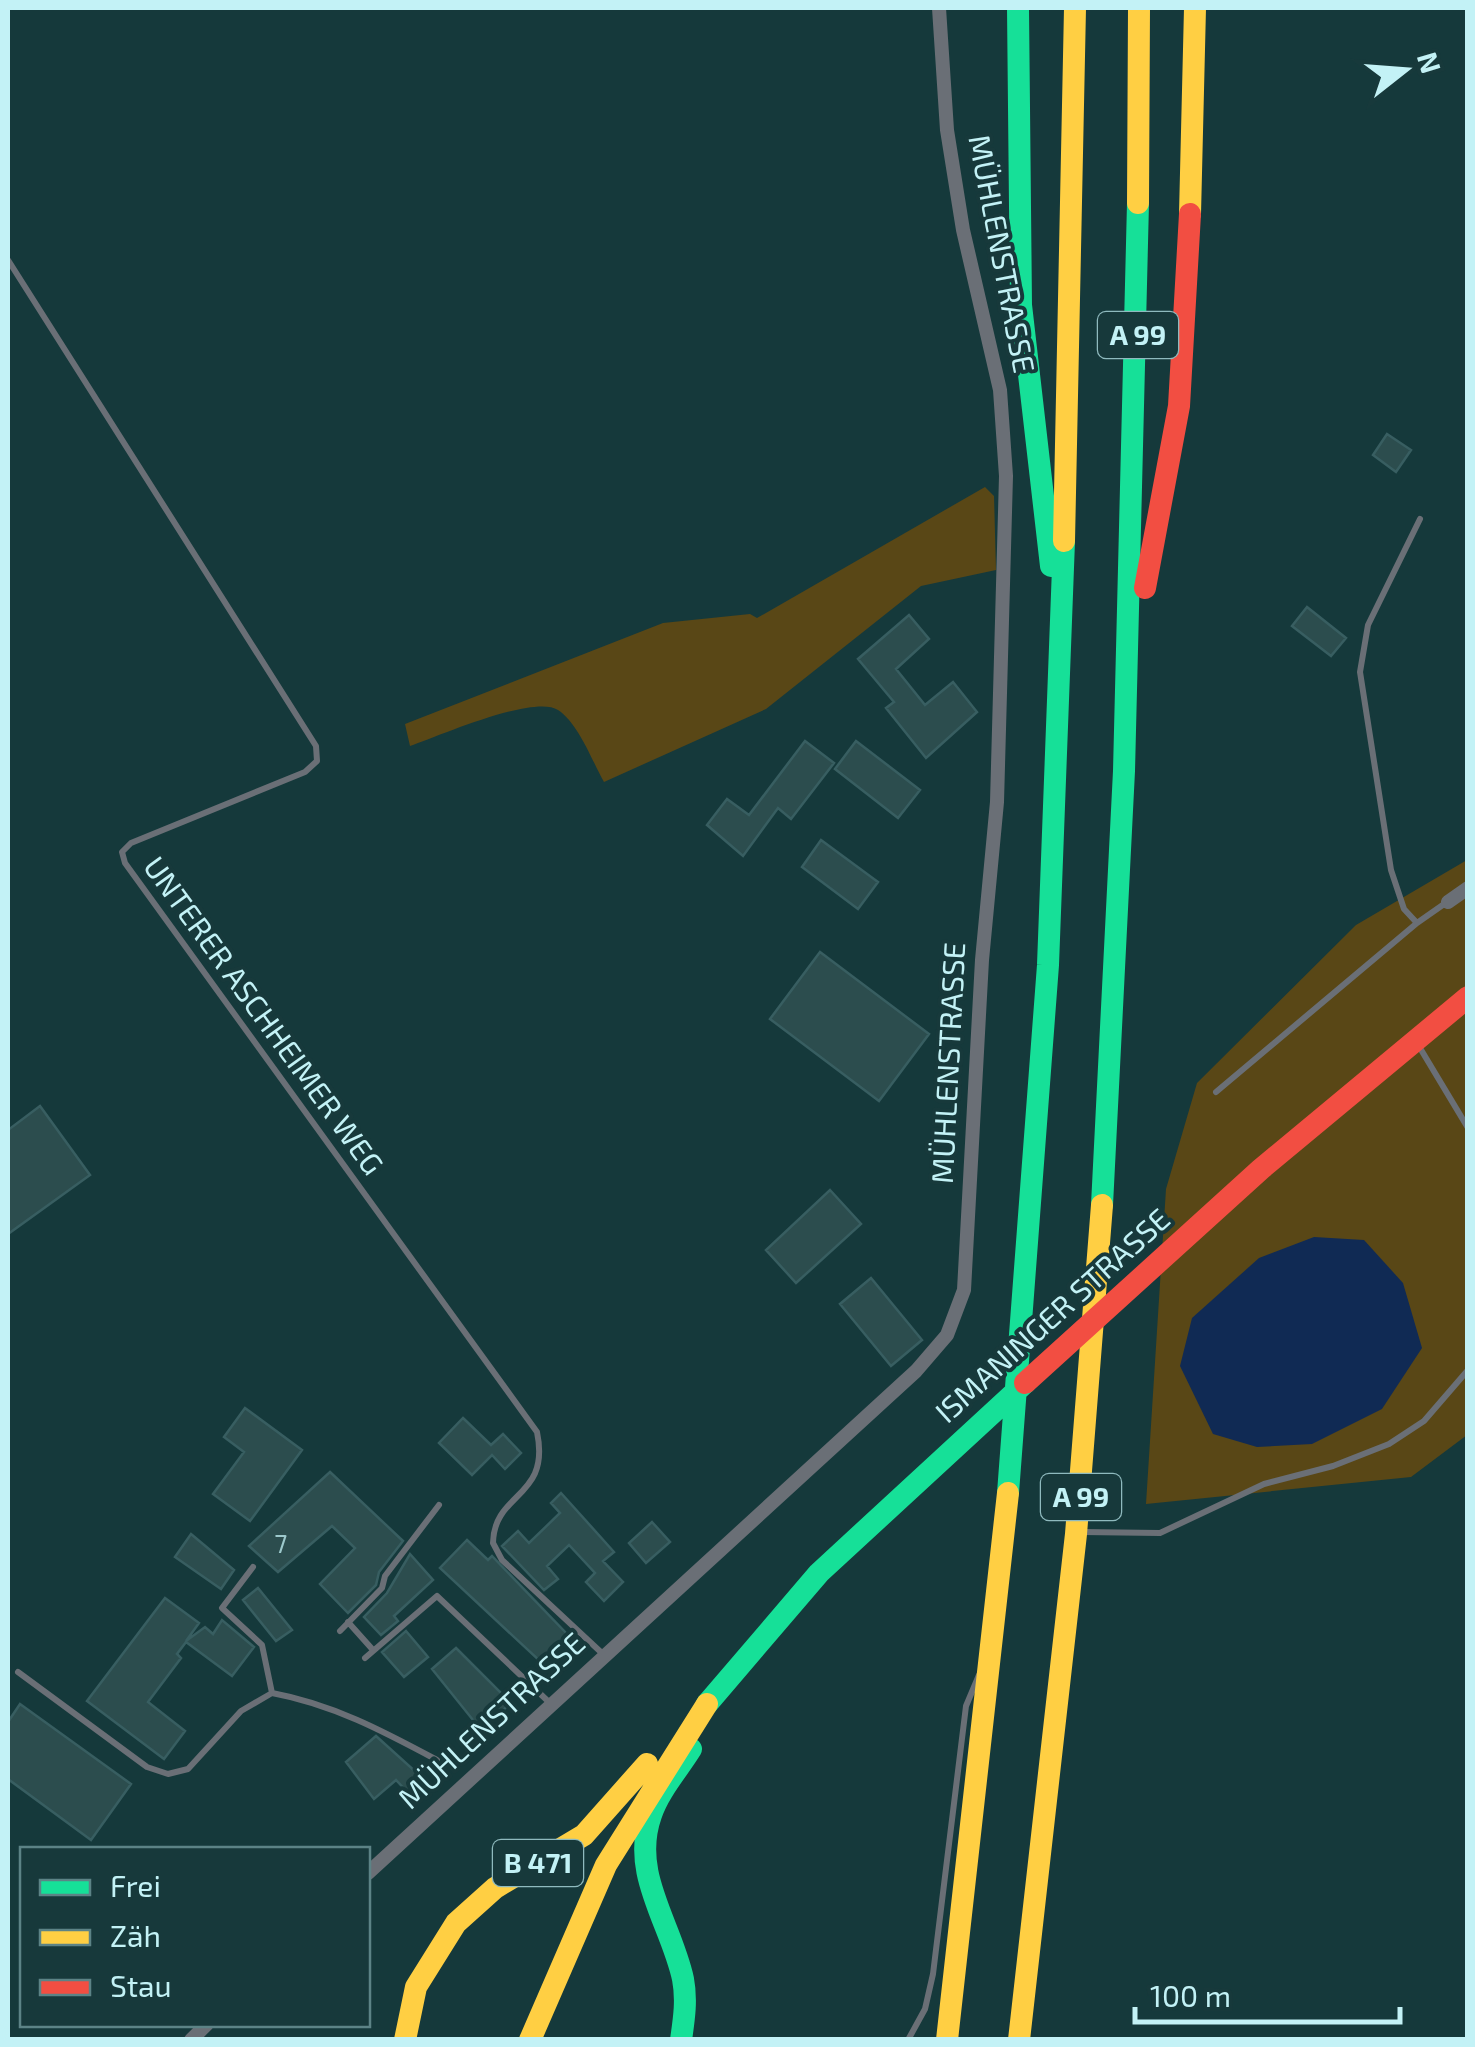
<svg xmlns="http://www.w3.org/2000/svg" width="1475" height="2047" font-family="'Exo 2',sans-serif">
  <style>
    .green { fill: #594716 }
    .water { fill: #102a54 }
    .building { fill: #2c4d4e; stroke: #385e61; stroke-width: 2.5 }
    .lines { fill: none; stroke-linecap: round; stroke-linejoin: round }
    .lane { stroke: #6a6f76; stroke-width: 6 }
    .street { stroke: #6a6f76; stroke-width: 14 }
    .fast { stroke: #16e098; stroke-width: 22 }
    .slow { stroke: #ffcf43; stroke-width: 22 }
    .jam { stroke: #f24e42; stroke-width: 22 }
    .labels { text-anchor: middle; stroke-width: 8; stroke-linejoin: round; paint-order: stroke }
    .number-label { font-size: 25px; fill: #9dc9cc }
    .shield { fill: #17393b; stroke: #8fbabe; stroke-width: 2.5 }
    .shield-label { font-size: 28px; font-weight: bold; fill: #c3f2f6 }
    .street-label { font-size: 30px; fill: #c3f2f6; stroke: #17393b }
  </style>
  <rect width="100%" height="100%" fill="#15393b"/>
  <path class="green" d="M985 487 994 496 996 570 921 586 766 709 604 782C592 761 579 724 558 710 534 694 439 736 410 746L405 724 663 623 750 614 757 618Z
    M1467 860V1435L1411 1477 1146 1504 1166 1189 1197 1083 1356 925Z"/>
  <path class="water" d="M1314 1237 1364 1240 1403 1283 1422 1348 1382 1409 1312 1444 1257 1447 1213 1434 1180 1366 1192 1318 1259 1258Z"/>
  <path class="building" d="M1387 434 1411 450 1396 472 1373 455Z
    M1307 607 1346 638 1331 656 1292 626Z
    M909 615 929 639 896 669 925 705 953 682 977 712 926 758 886 708 894 702 858 659Z
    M805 741 834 763 791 819 778 808 743 856 707 825 727 799 749 815Z
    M856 741 920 790 898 818 835 769Z
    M821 840 878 882 858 909 802 867Z
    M820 952 929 1034 879 1101 770 1019Z
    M40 1106 90 1175 8 1234V1130Z
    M830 1190 861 1224 796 1283 766 1250Z
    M871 1278 922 1340 891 1366 840 1304Z
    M245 1408 302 1450 250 1521 213 1494 244 1452 224 1437Z
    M463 1418 491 1445 503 1434 521 1453 505 1469 492 1455 472 1475 439 1443Z
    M330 1472 403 1541 379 1572 376 1585 348 1613 320 1584 355 1548 332 1526 278 1572 249 1546Z
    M561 1493 614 1552 603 1561 623 1582 604 1601 586 1582 595 1573 569 1545 547 1566 558 1579 544 1590 502 1546 518 1531 529 1543 560 1513 551 1503Z
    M652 1522 670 1542 646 1563 629 1543Z
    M191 1534 234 1570 221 1589 175 1557Z
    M467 1540 488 1560 492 1556 567 1634 542 1663 440 1568Z
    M410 1554 433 1580 394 1616 398 1621 381 1635 364 1617 387 1593Z
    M258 1588 292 1630 276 1641 243 1600Z
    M165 1598 199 1623 186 1641 205 1627 213 1634 222 1620 254 1647 232 1676 186 1642 177 1654 181 1658 148 1702 185 1731 164 1759 87 1701Z
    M406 1631 428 1657 404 1677 382 1652Z
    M456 1648 511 1703 481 1730 432 1669Z
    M20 1704 131 1784 91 1840 8 1779V1722Z
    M376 1736 428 1783 412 1797 396 1780 374 1799 346 1762Z"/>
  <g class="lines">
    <path class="lane" d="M8 260 316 746 317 761 305 772 131 843 122 852 125 863 537 1432C551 1499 494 1491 493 1543L502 1560 604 1655
      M1420 519 1368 625 1360 672 1391 870 1404 909 1417 923 1447 902
      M1417 1043 1468 1128
      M1216 1092 1417 923
      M1082 1532 1160 1533 1264 1484 1333 1466 1389 1444 1424 1421 1468 1370
      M253 1567 222 1608 262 1645 272 1693
      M348 1622 373 1650
      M340 1631 382 1588 385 1576 439 1505
      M365 1658 437 1596 551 1704
      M18 1672 147 1767 168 1774 188 1769 241 1711 272 1693C332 1704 383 1731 437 1760
      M908 2040 925 2009 933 1974 966 1706 979 1675"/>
    <path class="street" d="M1448 902 1468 888
      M368 1873 916 1371 947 1335 964 1290 982 960 997 802 1006 476 1000 390 963 230 947 130 939 8
      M191 2040 207 2024"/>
    <path class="fast" d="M1018 8 1021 305 1051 566
      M1102 1205 1124 771 1138 203
      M1008 1493 1048 965 1064 541
      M707 1704 819 1573 1025 1383
      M681 2040C684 2019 687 2000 683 1979 671 1923 630 1874 651 1815 659 1791 678 1770 691 1749"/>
    <path class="slow" d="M1138 203 1139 8
      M1190 214 1195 8
      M1064 541 1075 8
      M405 2040 416 1987 456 1923 495 1888 584 1835 647 1764
      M530 2040 606 1865 707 1704
      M947 2040 1008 1493
      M1019 2040 1076 1534 1102 1205"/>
    <path class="jam" d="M1145 588 1179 406 1190 214
      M1025 1383 1261 1169 1468 997"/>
  </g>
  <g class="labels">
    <g class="number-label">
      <text x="281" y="1553">7</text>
    </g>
    <g class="shield">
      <rect x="1098" y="312" width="80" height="46" rx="8"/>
      <rect x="1041" y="1474" width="80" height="46" rx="8"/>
      <rect x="493" y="1840" width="90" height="46" rx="8"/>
    </g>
    <g class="shield-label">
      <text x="1138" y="345">A 99</text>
      <text x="1081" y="1507">A 99</text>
      <text x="538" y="1873">B 471</text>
    </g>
    <g class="street-label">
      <text transform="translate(1001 254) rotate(79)" y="10">MÜHLENSTRASSE</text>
      <text transform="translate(263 1016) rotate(54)" y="10">UNTERER ASCHHEIMER WEG</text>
      <text transform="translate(949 1063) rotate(-87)" y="10">MÜHLENSTRASSE</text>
      <text transform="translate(1053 1316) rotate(-42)" y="10">ISMANINGER STRASSE</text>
      <text transform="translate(492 1721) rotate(-43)" y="10">MÜHLENSTRASSE</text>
    </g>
  </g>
  <rect width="1475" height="2047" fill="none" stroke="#c3f2f6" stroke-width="20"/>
  <rect x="20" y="1847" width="350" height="180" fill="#17393b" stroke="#5c8386" stroke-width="2.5"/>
  <rect x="40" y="1880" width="50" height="15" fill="#16e098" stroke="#5c8386" stroke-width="2.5"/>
  <text x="110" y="1897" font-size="30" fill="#c3f2f6">Frei</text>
  <rect x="40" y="1930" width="50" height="15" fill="#ffcf43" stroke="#5c8386" stroke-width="2.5"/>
  <text x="110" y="1947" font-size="30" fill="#c3f2f6">Zäh</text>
  <rect x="40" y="1980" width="50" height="15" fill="#f24e42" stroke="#5c8386" stroke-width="2.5"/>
  <text x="110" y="1997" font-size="30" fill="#c3f2f6">Stau</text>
  <g transform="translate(1405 70) rotate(73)" stroke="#17393b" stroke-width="8" paint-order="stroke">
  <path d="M0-8L18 38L0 25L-18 38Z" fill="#c3f2f6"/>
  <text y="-15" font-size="28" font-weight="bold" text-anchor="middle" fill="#c3f2f6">N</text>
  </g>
  <path d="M1135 2007v15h265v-15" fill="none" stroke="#c3f2f6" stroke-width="5"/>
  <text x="1150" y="2007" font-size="30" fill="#c3f2f6" stroke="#17393b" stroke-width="8" paint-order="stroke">100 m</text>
</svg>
